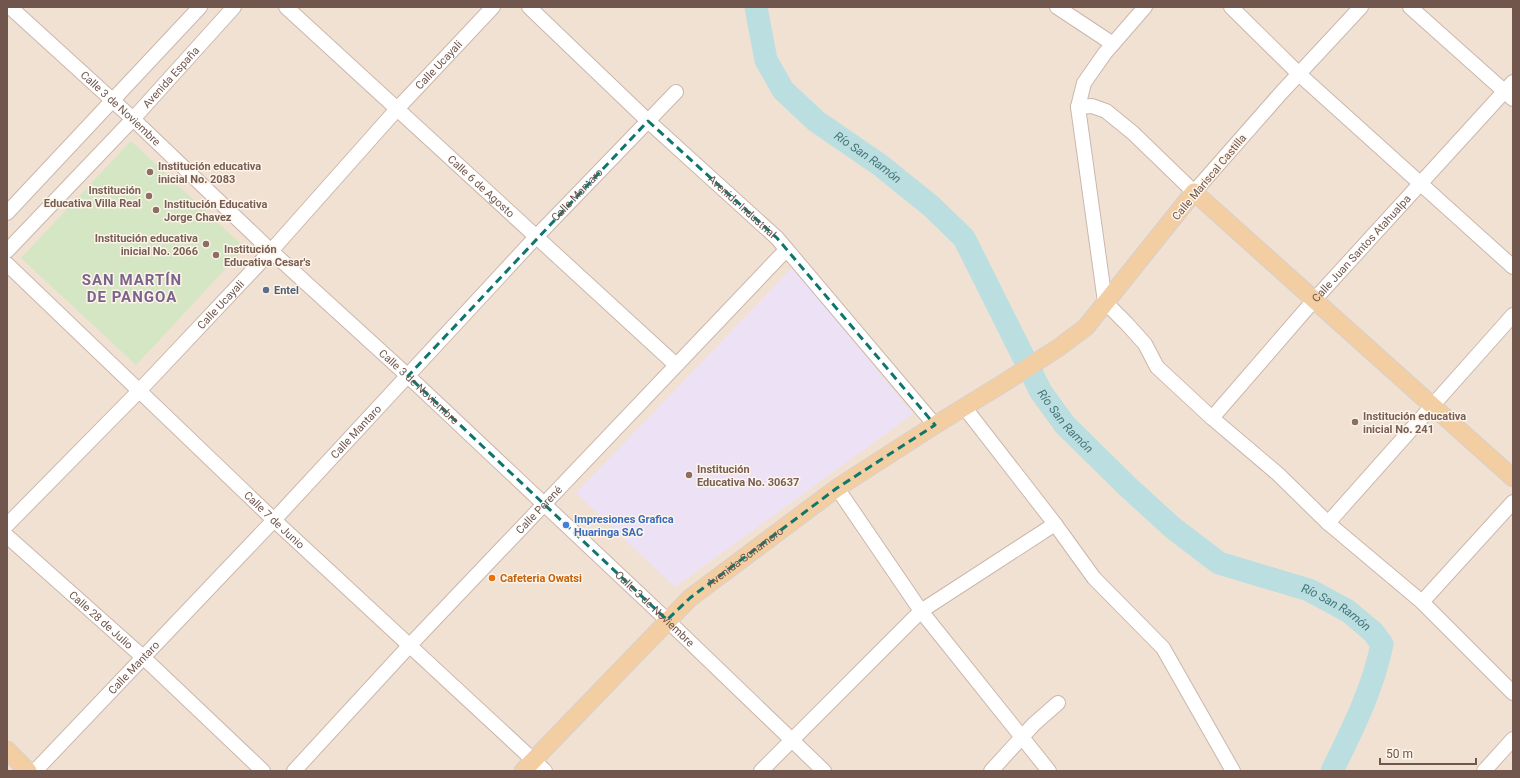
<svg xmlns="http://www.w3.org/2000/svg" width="1520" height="778" font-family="Roboto,sans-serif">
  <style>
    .residential { fill: #f1e1d3 }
    .education { fill: #ede1f6 }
    .green { fill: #d5e6c4 }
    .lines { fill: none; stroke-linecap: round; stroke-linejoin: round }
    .river { stroke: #bbdfe1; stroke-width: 23 }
    .minor-casing { stroke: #cab7ac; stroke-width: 16 }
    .major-casing { stroke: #d7d0cd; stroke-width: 19 }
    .minor { stroke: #fff; stroke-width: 14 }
    .major { stroke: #f3cea2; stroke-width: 17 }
    .marked { fill: none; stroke: #0f766e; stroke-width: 3; stroke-dasharray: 8 5; stroke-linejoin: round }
    .education-dot { fill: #8d6e63; stroke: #fdf4ea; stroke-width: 1.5 }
    .service-dot { fill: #5c6f8a; stroke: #fdf4ea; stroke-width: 1.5 }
    .shop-dot { fill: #3f7fe0; stroke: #fdf4ea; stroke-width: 1.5 }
    .food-dot { fill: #e8710a; stroke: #fdf4ea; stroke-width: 1.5 }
    .labels { text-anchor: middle; stroke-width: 3; stroke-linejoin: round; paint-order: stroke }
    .street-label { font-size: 11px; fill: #70564c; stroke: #fdf4ea }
    .education-label { font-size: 11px; font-weight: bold; fill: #785e54; stroke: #fdf4ea; text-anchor: start }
    .service-label { font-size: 11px; font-weight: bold; fill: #4e5e75; stroke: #fdf4ea; text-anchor: start }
    .shop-label { font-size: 11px; font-weight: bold; fill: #366cbe; stroke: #fdf4ea; text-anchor: start }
    .food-label { font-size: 11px; font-weight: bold; fill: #c56008; stroke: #fdf4ea; text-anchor: start }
    .water-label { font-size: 12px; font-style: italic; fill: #45777b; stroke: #fdf4ea }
    .district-label { font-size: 15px; font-weight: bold; letter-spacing: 1px; fill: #7b648c; stroke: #fdf4ea }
  </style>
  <rect width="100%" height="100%" fill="#faf0e4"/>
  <path class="residential" d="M7 7H1513V771H7Z"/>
  <path class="education" d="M793 267 913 414 675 587 576 493Z"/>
  <path class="green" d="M131 141 245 248 136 365 21 258Z"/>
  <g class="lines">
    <path class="river" id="s1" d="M756 7 766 60 783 90 816 121 880 165 931 206 964 238 1041 392 1065 425 1128 487 1173 528 1219 563 1309 590 1348 611 1373 632 1382 644C1373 689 1352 730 1332 771"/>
    <defs>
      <g id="minor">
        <path id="s2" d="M10 7 133 119 271 251 408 376 667 620 824 771"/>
        <path id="s3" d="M286 7 676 365"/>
        <path id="s4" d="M529 7 648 121 777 238 935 425"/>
        <path d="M1057 7 1113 44"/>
        <path d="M1145 7 1105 53 1084 83 1078 107 1105 302 1127 324 1145 344 1157 367 1212 418 1278 474 1328 523 1422 602"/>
        <path d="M1231 7 1300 75 1513 267"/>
        <path d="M1410 7 1513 99"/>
        <path d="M1078 107 1092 106 1106 111 1133 133 1194 192 1281 93 1361 7"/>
        <path d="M7 213 200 7"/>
        <path id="s5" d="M7 251 133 119 234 7"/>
        <path id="s6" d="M7 264 274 520 545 771"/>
        <path d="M965 408 1055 524 1094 578 1163 648 1233 771"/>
        <path id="s7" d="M1212 418 1315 299 1513 82"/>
        <path d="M837 488 921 611 1049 771"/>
        <path d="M1513 502 1422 602 1513 693"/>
        <path d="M1328 523 1513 315"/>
        <path id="s8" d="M7 525 139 391 271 251 398 108 493 7"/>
        <path id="s9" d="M7 536 144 658 263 771"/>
        <path id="s10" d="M35 771 274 520 536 237 676 92"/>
        <path id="s11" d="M294 771 410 645 786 250"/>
        <path d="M761 771 921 611 1055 524"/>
        <path d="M991 771 1034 724 1058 703"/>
        <path d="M1484 771 1513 739"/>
      </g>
      <g id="major">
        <path d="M7 750 28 771"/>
        <path id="s12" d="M523 771 690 598 837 488 935 425 1002 384 1058 348 1086 327 1194 192 1513 478"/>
      </g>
    </defs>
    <use href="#minor" class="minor-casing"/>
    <use href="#major" class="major-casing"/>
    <use href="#minor" class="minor"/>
    <use href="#major" class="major"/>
  </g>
  <path class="marked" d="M648 121 777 238 935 425 837 488 690 598 667 620 408 376Z"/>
  <g class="education-dot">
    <circle cx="150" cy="172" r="4"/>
    <circle cx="149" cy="196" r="4"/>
    <circle cx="156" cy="210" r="4"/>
    <circle cx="206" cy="244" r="4"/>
    <circle cx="216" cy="255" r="4"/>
    <circle cx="1355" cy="422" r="4"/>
    <circle cx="689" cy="475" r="4"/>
  </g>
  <circle class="service-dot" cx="266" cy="290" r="4"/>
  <circle class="shop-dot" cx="566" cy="525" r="4"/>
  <circle class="food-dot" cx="492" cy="578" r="4"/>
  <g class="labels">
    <g class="street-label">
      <text dy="4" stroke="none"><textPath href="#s8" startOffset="631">Calle Ucayali</textPath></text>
      <text dy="4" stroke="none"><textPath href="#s5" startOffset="239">Avenida España</textPath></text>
      <text dy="4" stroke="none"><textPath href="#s2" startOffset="150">Calle 3 de Noviembre</textPath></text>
      <text transform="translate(1209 177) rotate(-50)" y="4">Calle Mariscal Castilla</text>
      <text dy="4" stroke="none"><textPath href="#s3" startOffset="265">Calle 6 de Agosto</textPath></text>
      <text dy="4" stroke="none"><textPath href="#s10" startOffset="791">Calle Mantaro</textPath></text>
      <text dy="4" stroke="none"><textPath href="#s4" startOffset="292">Avenida Industrial</textPath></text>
      <text dy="4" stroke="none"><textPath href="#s7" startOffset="226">Calle Juan Santos Atahualpa</textPath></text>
      <text dy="4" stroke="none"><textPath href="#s8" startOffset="307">Calle Ucayali</textPath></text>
      <text dy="4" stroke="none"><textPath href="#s2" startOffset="558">Calle 3 de Noviembre</textPath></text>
      <text dy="4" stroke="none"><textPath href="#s10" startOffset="467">Calle Mantaro</textPath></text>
      <text dy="4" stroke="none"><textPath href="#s11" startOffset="358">Calle Perené</textPath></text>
      <text dy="4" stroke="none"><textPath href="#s6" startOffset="370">Calle 7 de Junio</textPath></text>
      <text dy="4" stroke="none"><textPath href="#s12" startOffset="309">Avenida Sonamoro</textPath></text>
      <text dy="4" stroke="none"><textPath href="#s2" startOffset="882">Calle 3 de Noviembre</textPath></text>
      <text dy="4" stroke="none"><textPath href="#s9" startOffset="126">Calle 28 de Julio</textPath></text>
      <text dy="4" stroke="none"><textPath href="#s10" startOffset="143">Calle Mantaro</textPath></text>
    </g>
    <g class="education-label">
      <text x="158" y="170">Institución educativa<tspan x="158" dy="13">inicial No. 2083</tspan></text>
      <text x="141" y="194" text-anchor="end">Institución<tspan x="141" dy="13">Educativa Villa Real</tspan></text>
      <text x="164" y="208">Institución Educativa<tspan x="164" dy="13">Jorge Chavez</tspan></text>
      <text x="198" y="242" text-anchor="end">Institución educativa<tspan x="198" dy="13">inicial No. 2066</tspan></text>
      <text x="224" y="253">Institución<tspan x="224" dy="13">Educativa Cesar's</tspan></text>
      <text x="1363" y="420">Institución educativa<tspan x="1363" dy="13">inicial No. 241</tspan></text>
      <text x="697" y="473">Institución<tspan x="697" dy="13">Educativa No. 30637</tspan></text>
    </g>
    <g class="service-label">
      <text x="274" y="294">Entel</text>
    </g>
    <g class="shop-label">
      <text x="574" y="523">Impresiones Grafica<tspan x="574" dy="13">Huaringa SAC</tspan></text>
    </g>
    <g class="food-label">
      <text x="500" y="582">Cafeteria Owatsi</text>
    </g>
    <g class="water-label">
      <text dy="4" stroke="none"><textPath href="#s1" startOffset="197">Río San Ramón</textPath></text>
      <text dy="4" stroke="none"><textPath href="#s1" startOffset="533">Río San Ramón</textPath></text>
      <text dy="4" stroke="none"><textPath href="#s1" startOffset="869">Río San Ramón</textPath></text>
    </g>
    <g class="district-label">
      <text x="132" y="285">SAN MARTÍN<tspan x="132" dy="17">DE PANGOA</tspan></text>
    </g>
  </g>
  <rect width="1520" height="778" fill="none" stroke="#70564c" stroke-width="16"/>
  <path d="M1380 758v6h96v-6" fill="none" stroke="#70564c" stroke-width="2"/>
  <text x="1386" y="758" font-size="12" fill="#70564c" stroke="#fdf4ea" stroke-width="3" paint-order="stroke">50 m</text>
</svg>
